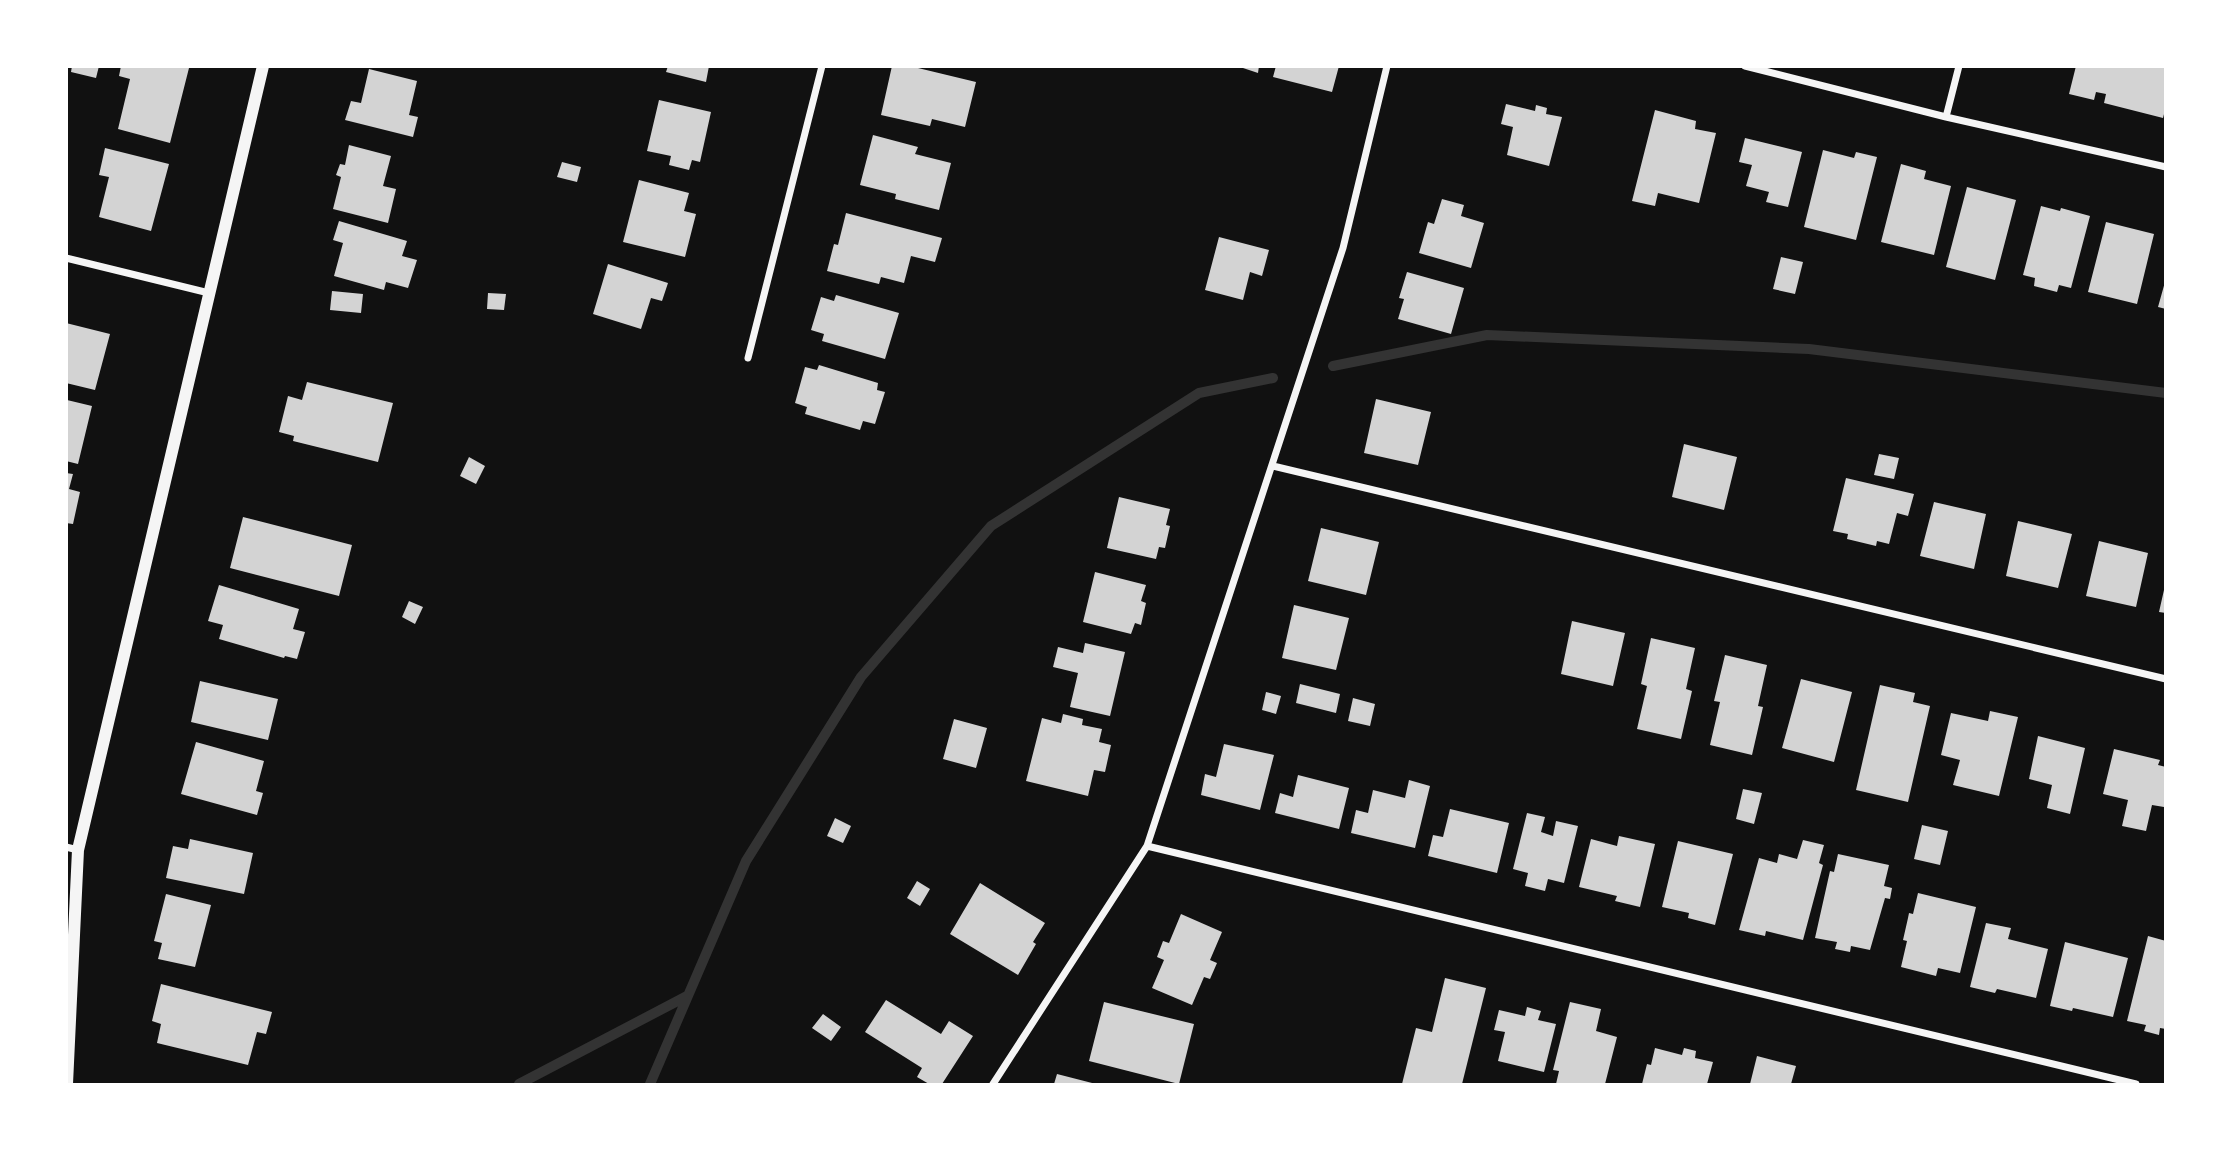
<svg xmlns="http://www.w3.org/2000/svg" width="2232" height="1151" font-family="Signika,sans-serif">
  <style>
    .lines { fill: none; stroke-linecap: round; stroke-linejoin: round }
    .stream { stroke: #333; stroke-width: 10 }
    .building { fill: #d3d3d3 }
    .minor { stroke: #f5f5f5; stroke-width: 7 }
    .tertiary { stroke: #f5f5f5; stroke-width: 12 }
  </style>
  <rect width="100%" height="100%" fill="#111"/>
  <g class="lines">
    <path class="stream" d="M1333 366 1487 335 1809 349 2166 393
      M519 1084 687 996
      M650 1084 746 861 861 677 991 526 1199 393 1273 378"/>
  </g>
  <path class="building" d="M72 66H99L96 78 71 72Z
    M121 66 189 68 170 143 118 129 130 79 119 76Z
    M668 66H709L706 82 666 72Z
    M892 66H918V68L976 82 965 127 932 119 930 126 881 115Z
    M1237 66H1259L1258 73Z
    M1276 66H1339L1332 92 1273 77Z
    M2076 66 2166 67V106L2163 118 2104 103 2106 94 2096 92 2094 100 2069 94Z
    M369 69 417 81 409 115 418 117 413 137 345 120 351 101 361 103Z
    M659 100 711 112 700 162 692 160 689 170 669 165 671 156 647 151Z
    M1506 104 1535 111 1536 105 1547 108 1546 114 1562 117 1549 166 1507 155 1513 127 1501 124Z
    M1655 110 1696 121 1695 129 1716 133 1699 203 1658 193 1655 206 1632 201Z
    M873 135 918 147 915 154 951 163 939 210 895 199 896 194 860 185Z
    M1745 138 1802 152 1788 207 1766 202 1769 192 1746 186 1752 165 1739 162Z
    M349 145 391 156 383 186 396 189 388 223 333 209 341 177 336 175 340 164 345 165Z
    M105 148 169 164 151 231 99 217 109 177 99 175Z
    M1823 150 1854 158 1856 152 1877 157 1856 240 1804 227Z
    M562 162 581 167 577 182 557 177Z
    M1901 164 1926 171 1924 179 1951 186 1934 255 1881 242Z
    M639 180 689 193 684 211 696 214 685 257 623 242Z
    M1967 187 2016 200 1995 280 1946 267Z
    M1442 199 1464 205 1461 216 1484 223 1471 268 1419 253 1428 222 1434 224Z
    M2041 206 2060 211 2061 208 2090 216 2071 288 2059 285 2057 292 2034 286 2035 278 2023 275Z
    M846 213 942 238 935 262 911 256 904 283 881 277 879 284 827 271 834 244 838 245Z
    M339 221 407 241 402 256 417 260 408 288 386 282 384 290 334 276 343 243 333 240Z
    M2106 222 2154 234 2137 304 2088 292Z
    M1219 237 1269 250 1262 276 1250 272 1243 300 1205 290Z
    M1781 257 1803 262 1795 294 1773 289Z
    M608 264 668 283 662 301 651 298 641 329 593 314Z
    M1407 272 1464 288 1451 334 1398 319 1404 299 1399 298Z
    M2165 282H2166V309L2158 307Z
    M332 291 363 294 361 313 330 310Z
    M488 293 506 294 504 310 487 309Z
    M836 295 899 313 885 359 822 341 824 334 811 330 821 297 834 301Z
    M66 323 110 334 95 390 66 383Z
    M819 365 878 383 877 390 885 392 875 424 863 421 860 430 805 414 807 407 795 403 805 367 817 370Z
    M307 382 393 403 378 462 293 441 294 436 279 432 288 396 302 400Z
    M1376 399 1431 412 1418 465 1364 453Z
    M67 400 92 406 78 464 66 461Z
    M1684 444 1737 457 1724 510 1672 497Z
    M1879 454 1899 458 1894 479 1874 475Z
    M469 457 485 466 476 484 460 476Z
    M66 473 73 474 69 489 80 492 73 524 66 523Z
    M1846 478 1914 494 1908 516 1897 513 1889 544 1877 541 1876 546 1847 539 1848 534 1833 531Z
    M1119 497 1170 509 1166 525 1170 526 1165 548 1159 547 1156 559 1107 548Z
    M1934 502 1986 514 1974 569 1920 556Z
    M243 517 352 545 339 596 230 568Z
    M2018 521 2072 534 2058 588 2006 576Z
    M1321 528 1379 542 1366 595 1308 581Z
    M2099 541 2148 553 2136 607 2086 596Z
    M1095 572 1146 585 1141 601 1146 603 1141 625 1135 623 1131 634 1083 622Z
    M219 585 299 609 293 629 305 632 297 659 285 656 284 658 219 639 223 625 208 621Z
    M2164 590H2166V613L2159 612Z
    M409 601 423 607 415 624 402 617Z
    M1294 605 1349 618 1336 670 1282 658Z
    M1572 621 1625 633 1613 686 1561 674Z
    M1651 638 1695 648 1686 689 1692 691 1681 739 1637 729 1647 686 1641 684Z
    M1085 643 1125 652 1110 716 1070 707 1078 673 1053 667 1058 647 1083 653Z
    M1725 655 1767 665 1758 706 1763 707 1752 755 1710 745 1720 702 1714 701Z
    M1801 679 1852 692 1834 762 1782 748Z
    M200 681 278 699 268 740 191 722Z
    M1300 684 1340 694 1336 713 1296 703Z
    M1880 685 1915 693 1913 702 1930 706 1908 802 1856 790Z
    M1266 692 1281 696 1276 714 1262 710Z
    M1353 698 1375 704 1370 726 1348 721Z
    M1990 711 2018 717 1999 796 1953 785 1960 760 1941 755 1951 713 1988 721Z
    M1063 714 1083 719 1082 725 1102 729 1099 742 1111 745 1105 772 1094 770 1088 796 1026 781 1042 718 1061 723Z
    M954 719 987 728 976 768 943 759Z
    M2038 736 2085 748 2070 814 2047 808 2052 785 2029 779Z
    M196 742 264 761 256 791 263 793 257 815 181 794Z
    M1224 744 1274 755 1260 810 1201 795 1205 774 1216 777Z
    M2114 749 2160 760 2158 765 2166 767 2164 807 2152 805 2146 831 2122 826 2128 800 2103 794Z
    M1298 775 1349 788 1339 829 1275 813 1280 793 1293 797Z
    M1409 780 1430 786 1415 848 1351 833 1356 810 1368 813 1373 790 1405 798Z
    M1743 789 1762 793 1754 824 1736 819Z
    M1450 809 1509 823 1497 873 1428 856 1433 835 1443 837Z
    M1527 813 1545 817 1541 832 1553 836 1556 821 1578 826 1564 883 1548 879 1545 891 1525 886 1528 873 1513 869Z
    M835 818 851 826 843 843 827 836Z
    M1922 825 1948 831 1940 865 1914 859Z
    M1619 836 1655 844 1640 907 1615 901 1617 896 1579 887 1591 839 1617 846Z
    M190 839 253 853 244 894 166 878 173 846 188 849Z
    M1803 840 1824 845 1819 863 1823 865 1803 940 1766 931 1765 936 1739 930 1759 858 1777 863 1779 854 1797 859Z
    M1678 841 1733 854 1715 925 1688 918 1689 913 1662 907Z
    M1838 854 1889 865 1884 886 1892 888 1890 899 1885 898 1870 950 1851 946 1850 952 1835 949 1837 942 1815 938 1830 871 1834 872Z
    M917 881 930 889 920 906 907 898Z
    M980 883 1045 923 1033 942 1036 944 1018 975 950 934Z
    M1918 893 1976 907 1960 973 1938 968 1936 976 1901 967 1907 941 1903 940 1908 918 1909 913 1913 914Z
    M166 894 211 905 195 967 158 959 162 943 154 941Z
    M1181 914 1222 932 1210 960 1217 963 1210 979 1204 977 1192 1005 1152 988 1164 960 1157 957 1163 941 1169 943Z
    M1986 923 2011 928 2008 939 2048 949 2036 998 1997 989 1995 993 1970 987Z
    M2148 936 2166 941V1029L2160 1028 2159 1035 2144 1031 2146 1025 2127 1021Z
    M2065 942 2128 958 2113 1017 2073 1008 2072 1011 2050 1006Z
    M1445 978 1486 988 1462 1084H1402L1416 1028 1432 1032Z
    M161 984 272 1012 266 1034 257 1032 248 1065 157 1043 161 1024 152 1021Z
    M886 1000 941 1034 949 1021 973 1036 942 1084H929L917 1077 922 1068 865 1032Z
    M1104 1002 1194 1024 1179 1084 1089 1061Z
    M1570 1002 1601 1009 1596 1031 1617 1037 1605 1084H1556L1559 1071 1553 1070Z
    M1527 1007 1541 1011 1538 1020 1556 1024 1544 1072 1498 1061 1505 1032 1494 1030 1499 1010 1525 1016Z
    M823 1014 841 1027 831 1041 812 1028Z
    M1655 1048 1682 1055 1684 1048 1696 1051 1695 1058 1713 1062 1707 1084H1642L1647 1064 1651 1065Z
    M1757 1056 1796 1066 1791 1084H1750Z
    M1057 1074 1096 1084H1054Z"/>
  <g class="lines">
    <path class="minor" d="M1745 66 1946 117 2166 167
      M1946 117 1959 66
      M66 258 209 293
      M748 358 822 66
      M1273 466 2166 679
      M1147 846 2136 1084
      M66 847 78 850
      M993 1084 1147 846 1343 248 1387 66"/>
    <path class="tertiary" d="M67 1084 78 850 263 66"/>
  </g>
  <rect width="2232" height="1151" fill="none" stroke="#ffffff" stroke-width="136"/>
</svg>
